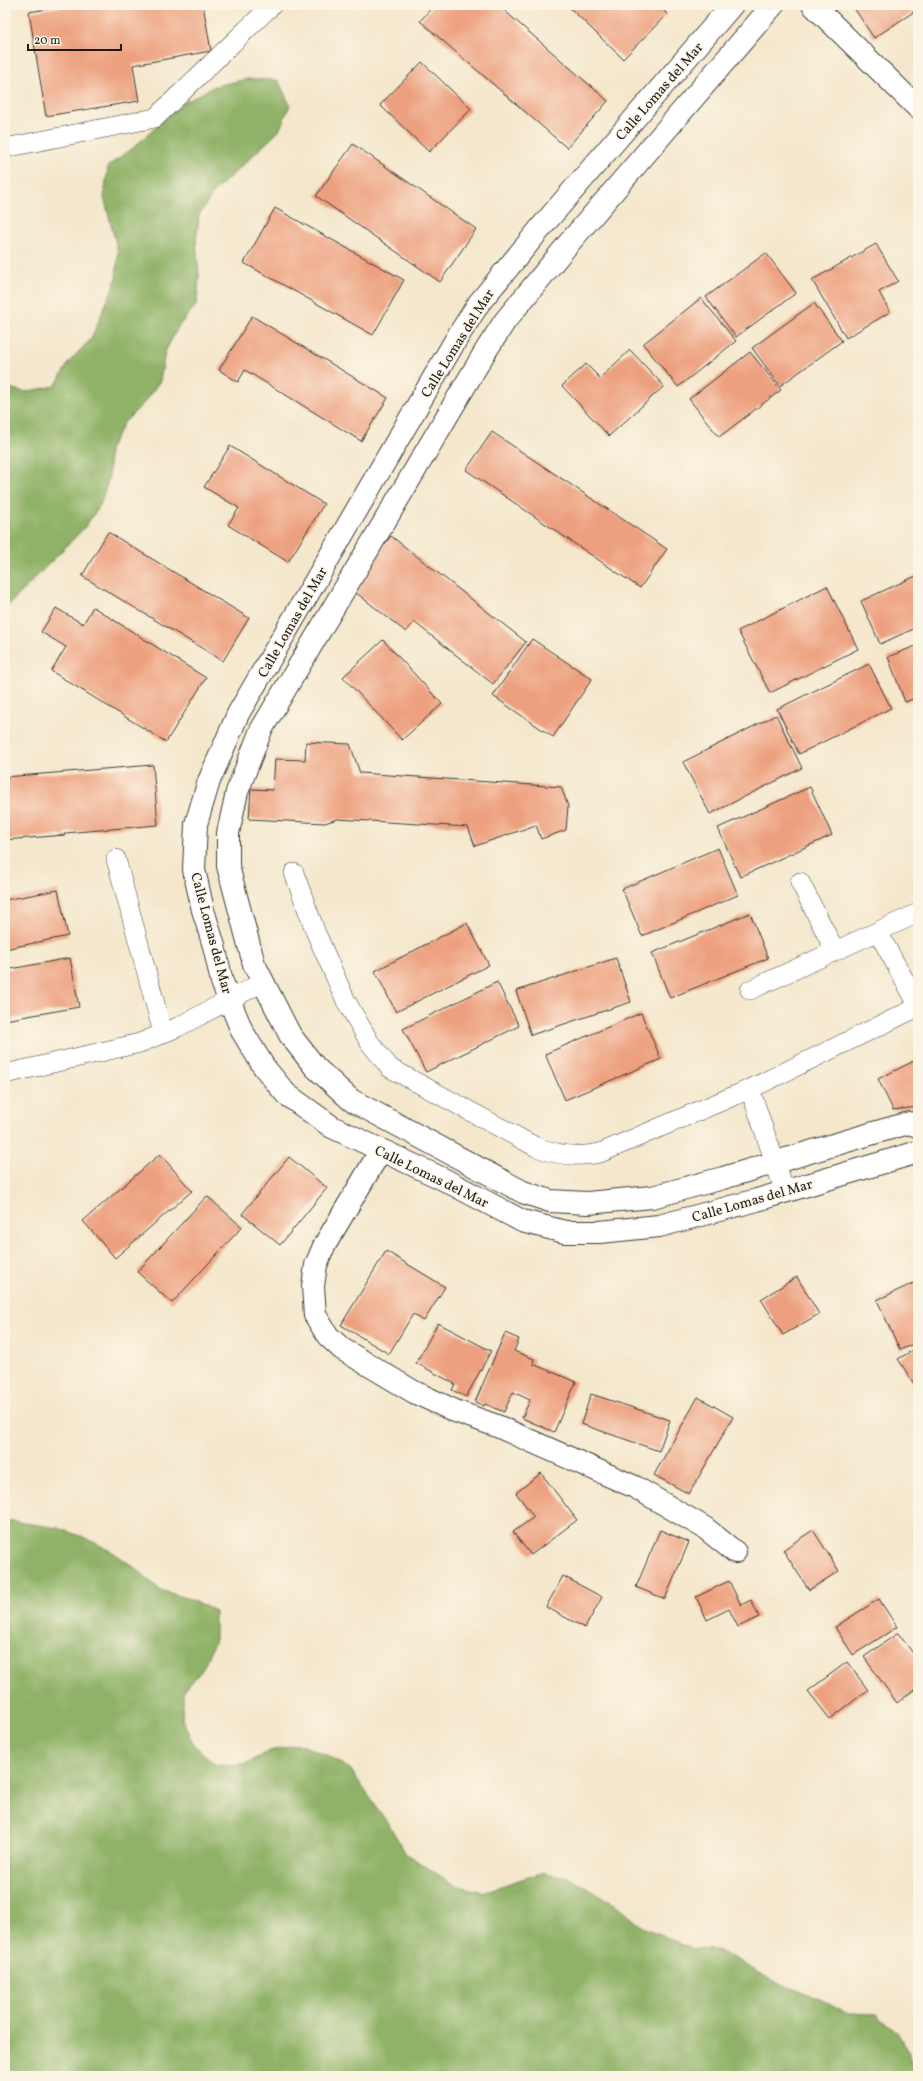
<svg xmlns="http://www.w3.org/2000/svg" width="923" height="2081" font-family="Vollkorn,serif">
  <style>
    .forest { fill: #90b267; stroke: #566742 }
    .building { fill: #eda07f }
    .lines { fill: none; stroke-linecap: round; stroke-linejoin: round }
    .service-casing { stroke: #3c3a36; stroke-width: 20 }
    .minor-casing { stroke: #3c3a36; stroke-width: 24 }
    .service { stroke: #fff; stroke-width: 19 }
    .minor { stroke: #fff; stroke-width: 22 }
    .labels { text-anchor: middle; stroke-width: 3; stroke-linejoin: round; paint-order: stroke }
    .street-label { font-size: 14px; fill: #1c1c1c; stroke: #fcf5e5 }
  </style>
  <rect width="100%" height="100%" fill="#fcf5e5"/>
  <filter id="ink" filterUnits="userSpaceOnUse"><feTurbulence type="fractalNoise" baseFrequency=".025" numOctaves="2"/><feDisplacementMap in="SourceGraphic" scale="8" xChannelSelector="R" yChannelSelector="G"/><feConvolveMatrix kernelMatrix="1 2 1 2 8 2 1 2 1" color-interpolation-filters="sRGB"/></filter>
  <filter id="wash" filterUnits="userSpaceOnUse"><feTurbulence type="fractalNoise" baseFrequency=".012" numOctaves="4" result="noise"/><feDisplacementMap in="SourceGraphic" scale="16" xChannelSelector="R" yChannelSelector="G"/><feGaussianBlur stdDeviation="0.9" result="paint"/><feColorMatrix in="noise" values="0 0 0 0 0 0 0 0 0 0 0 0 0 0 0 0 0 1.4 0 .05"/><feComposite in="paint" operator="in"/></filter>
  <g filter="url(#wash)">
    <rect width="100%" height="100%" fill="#f4e7cc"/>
    <path class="forest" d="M247 79 278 80 290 105 279 131 214 192 199 215 196 242 199 276 197 304 178 327 165 352 160 381 143 404 123 424 109 450V478L100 505 85 527 5 609V387L25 392 55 386 70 361 91 339 116 280 118 252 104 197 108 166 133 148 182 104 215 86Z
      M5 1520 58 1528 88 1539 114 1553 138 1570 160 1590 187 1598 215 1611V1640L202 1670 184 1691 182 1719 194 1745 216 1765 245 1764 270 1751 298 1744 327 1755 350 1769 391 1828 406 1854 455 1885 483 1892 540 1873 569 1878 594 1891 619 1907 641 1926 694 1949 720 1950 769 1979 822 1999 849 2014 877 2015 900 2034 917 2076H5Z"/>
    <g id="blocks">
      <path class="building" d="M72 5H203L211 51 133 65 139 101 46 116 29 12Z
        M434 5H498L608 101 567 148 420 21Z
        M567 5H658L667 14 623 59Z
        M852 5H918V9L874 38Z
        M422 62 471 109 429 152 380 105Z
        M353 144 476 229 440 282 316 196Z
        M275 208 404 280 373 335 244 263Z
        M876 244 898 281 879 292 890 312 846 338 812 280Z
        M766 253 796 293 736 337 706 297Z
        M701 298 736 341 678 387 643 344Z
        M814 303 842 341 780 386 752 348Z
        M252 316 388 398 361 441 245 370 238 382 219 370Z
        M630 350 664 386 609 436 562 386 586 364 600 378Z
        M750 352 781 390 719 437 689 399Z
        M492 432 667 549 640 588 466 470Z
        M230 446 324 504 288 562 228 525 239 508 204 487Z
        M108 532 249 618 223 661 82 576Z
        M391 536 526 642 493 684 414 622 406 632 350 588Z
        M918 575V627L880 644 861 601Z
        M827 586 858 649 770 693 738 631Z
        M93 607 206 678 166 742 51 671 66 647 41 632 56 608 83 624Z
        M532 639 592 679 553 737 493 696Z
        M383 640 442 704 402 740 343 677Z
        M918 645V697L905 702 888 657Z
        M869 664 891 708 799 754 777 709Z
        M776 715 802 768 710 814 683 762Z
        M306 742 350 744 360 773 561 787 568 806 566 830 541 839 536 825 475 846 468 827 337 819 325 823 249 819 251 789 273 790 275 759 305 760Z
        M153 765 158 825 65 833V835L5 840V777Z
        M810 787 832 835 740 877 718 828Z
        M718 848 738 895 642 936 622 889Z
        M58 890 68 936 5 949V900Z
        M750 913 768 958 670 998 652 953Z
        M467 923 489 965 396 1012 375 971Z
        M70 958 79 1007 5 1020V970Z
        M616 958 631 1002 531 1035 516 991Z
        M497 982 519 1026 426 1072 403 1029Z
        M641 1013 661 1059 565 1100 545 1054Z
        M918 1059V1107L893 1110 878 1079Z
        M160 1154 192 1191 115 1258 83 1221Z
        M289 1157 327 1188 280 1245 242 1214Z
        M207 1196 242 1227 172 1303 137 1272Z
        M386 1251 445 1287 424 1321 413 1314 389 1354 341 1325Z
        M797 1277 819 1314 783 1335 761 1299Z
        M918 1281V1342L900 1350 877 1300Z
        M438 1323 491 1351 466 1397 452 1390 455 1384 416 1363Z
        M505 1333 519 1339 514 1351 534 1359 533 1364 576 1382 554 1432 522 1418 530 1400 513 1392 504 1412 485 1404 484 1406 475 1402Z
        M918 1347V1390L898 1359Z
        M591 1394 670 1420 659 1451 581 1424Z
        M698 1397 733 1417 689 1494 654 1475Z
        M541 1473 577 1520 531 1555 513 1532 534 1517 516 1493Z
        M660 1530 689 1542 665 1599 636 1587Z
        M813 1530 839 1571 809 1590 783 1550Z
        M563 1576 602 1597 585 1628 546 1607Z
        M729 1581 741 1605 751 1600 759 1617 738 1627 729 1609 707 1620 696 1597Z
        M879 1599 897 1627 853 1655 835 1627Z
        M898 1633 918 1660V1687L897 1703 864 1657Z
        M847 1662 868 1690 830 1719 808 1691Z"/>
    </g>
  </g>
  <g filter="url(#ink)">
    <use href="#blocks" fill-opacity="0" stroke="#3c3a36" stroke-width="1"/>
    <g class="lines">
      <defs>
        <path id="service" d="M5 148 155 118 272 5
          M116 859 163 1033
          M294 873 316 933 346 1001 370 1043 390 1068 536 1147C557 1155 577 1158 600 1153L750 1089 918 1007
          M800 882 835 951
          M878 932 918 1005
          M750 990 918 913
          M5 1074 140 1043 178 1027 263 982
          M750 1089 785 1192"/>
        <path id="minor" d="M732 5 544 224 479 303 458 336 238 714 209 781 196 824 194 870 203 910 214 946 222 982 242 1031 264 1067 286 1094 332 1127 443 1179 522 1221 565 1232H600L659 1226 757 1200 918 1152
          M773 5 569 243 505 321 485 352 261 730 237 792 228 833V866L254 964 290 1035 315 1067 351 1100 523 1192 550 1201 587 1203 652 1197 723 1178 877 1132 909 1123 918 1126
          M813 5 918 108
          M381 1150 324 1246 316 1265 313 1286 315 1315 328 1336 342 1349 414 1392 455 1411 497 1426 635 1487 705 1528 735 1552"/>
      </defs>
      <use href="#service" class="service-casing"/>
      <use href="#minor" class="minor-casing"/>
      <use href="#service" class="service"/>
      <use href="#minor" class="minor"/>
    </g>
  </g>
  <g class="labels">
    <g class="street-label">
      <text transform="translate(659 91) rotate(-49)" y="5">Calle Lomas del Mar</text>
      <text transform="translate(457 343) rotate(-58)" y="5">Calle Lomas del Mar</text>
      <text transform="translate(292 622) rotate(-60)" y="5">Calle Lomas del Mar</text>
      <text transform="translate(212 933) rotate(75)" y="5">Calle Lomas del Mar</text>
      <text transform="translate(432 1176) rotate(26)" y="5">Calle Lomas del Mar</text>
      <text transform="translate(752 1200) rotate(-16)" y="5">Calle Lomas del Mar</text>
    </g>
  </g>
  <rect width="923" height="2081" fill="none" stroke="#fcf5e5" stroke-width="20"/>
  <path d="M28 44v6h93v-6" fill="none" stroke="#1c1c1c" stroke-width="2"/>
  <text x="34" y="44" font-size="12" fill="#1c1c1c" stroke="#fcf5e5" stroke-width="3" paint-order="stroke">20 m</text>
</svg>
